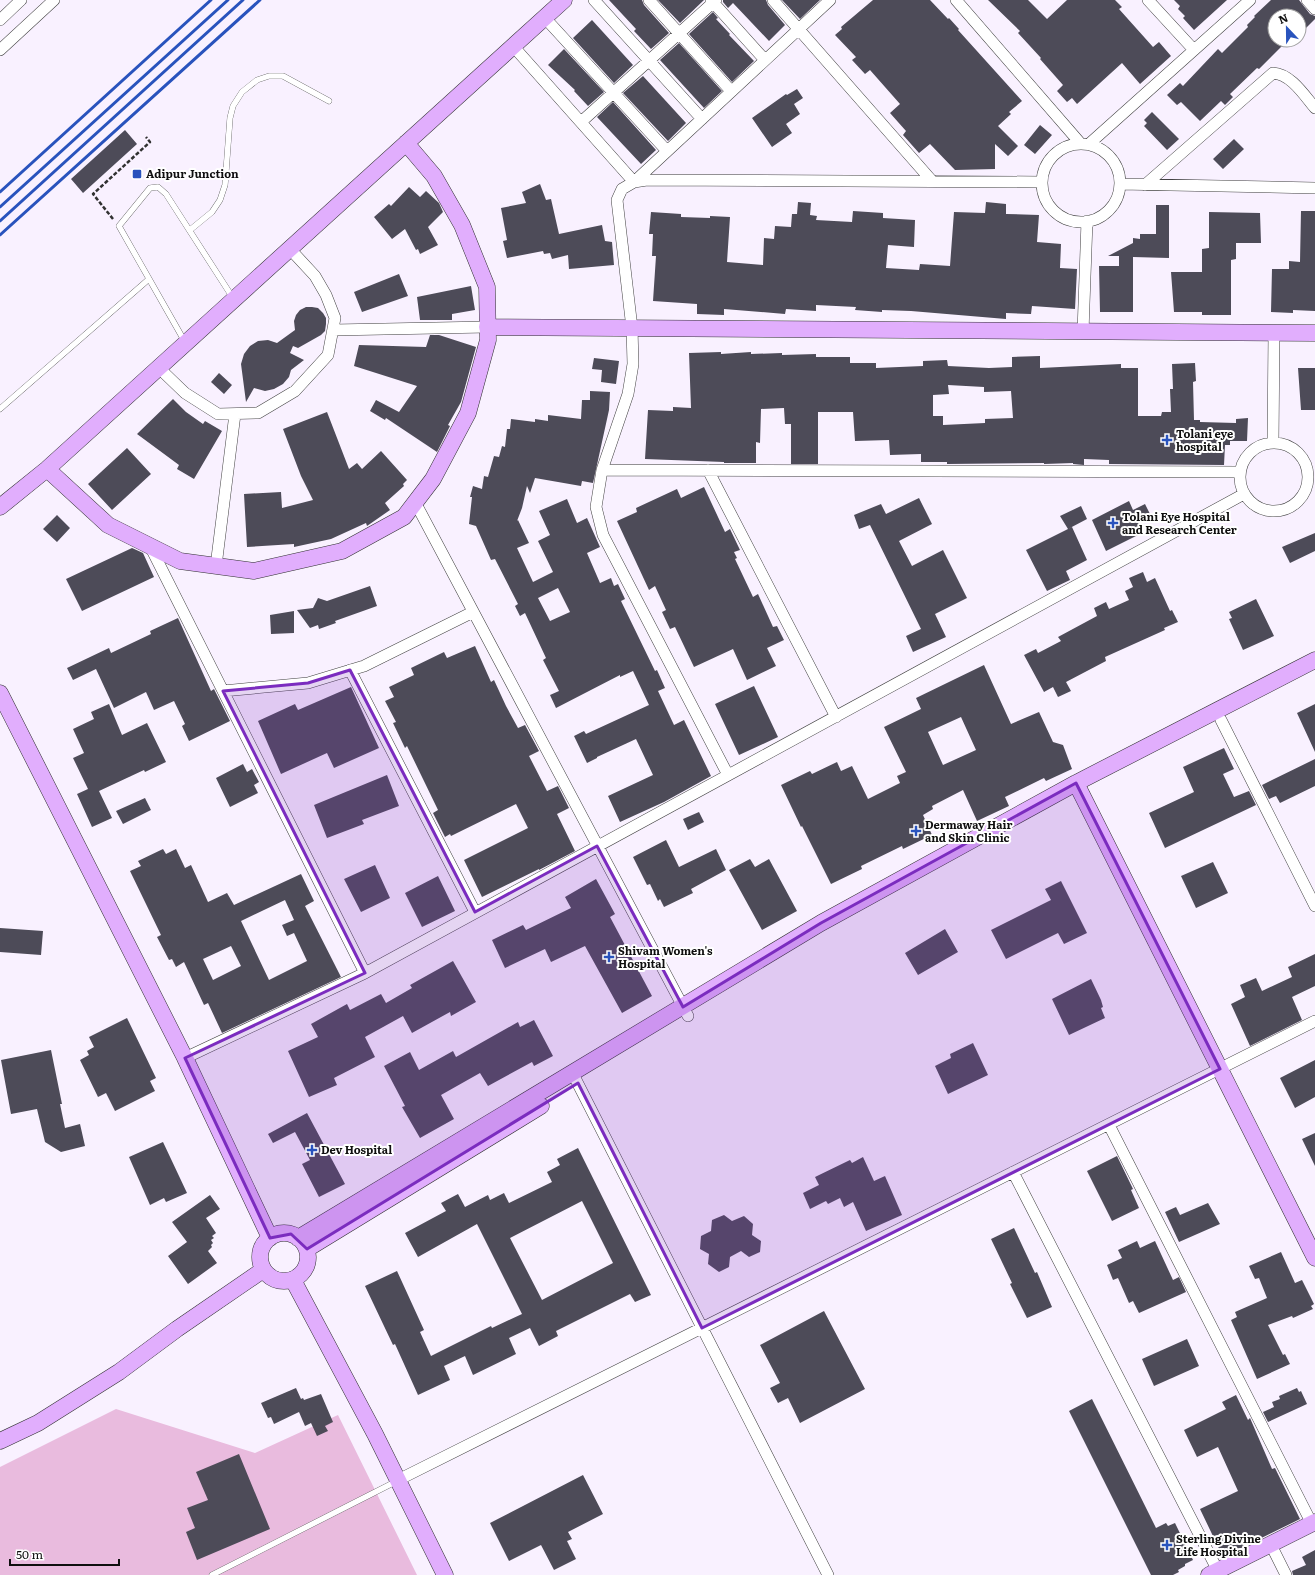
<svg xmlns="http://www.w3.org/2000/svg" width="1315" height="1575" font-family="Literata,serif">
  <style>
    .green { fill: #e9bbde }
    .building { fill: #4d4b58; fill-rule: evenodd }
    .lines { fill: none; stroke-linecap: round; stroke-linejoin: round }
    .lane-casing { stroke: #424242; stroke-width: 6 }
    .street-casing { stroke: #424242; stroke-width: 12 }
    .secondary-casing { stroke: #313131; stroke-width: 17 }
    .path { stroke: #313131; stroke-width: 2.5; stroke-dasharray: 4 2; stroke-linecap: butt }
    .lane { stroke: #fff; stroke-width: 5.5 }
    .street { stroke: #fff; stroke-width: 11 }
    .secondary { stroke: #e1aefd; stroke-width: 16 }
    .rail { stroke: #2953bd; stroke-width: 3 }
    .marked { fill: #7b2cbf; fill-opacity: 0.2; stroke: #7b2cbf; stroke-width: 3; stroke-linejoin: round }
    .poi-dot { fill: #2953bd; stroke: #fff; stroke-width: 1.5 }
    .labels { text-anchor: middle; stroke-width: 4; stroke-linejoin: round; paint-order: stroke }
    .poi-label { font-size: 11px; font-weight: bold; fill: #0f0f0f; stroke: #fff; text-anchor: start }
  </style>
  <rect width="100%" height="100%" fill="#f9f1ff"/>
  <path class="green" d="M116 1409 255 1453 338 1415 417 1575H0V1467Z"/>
  <path class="building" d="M609 0H642L644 5 669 33 651 49 634 31 636 29Z
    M658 0H704L680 23Z
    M723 0H766L768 5 785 25 769 41 733 3 728 8 723 2Z
    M782 0H820L800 19Z
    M873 0H930L948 19 949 18 959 29 958 30 1022 101 1009 112 1011 114 998 126 1018 146 1008 156 995 144V169L955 170 930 144 919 153 903 135 906 131 890 113 900 104 870 70 865 74 852 60 856 57 835 35 842 29 841 27Z
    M988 0H1028L1047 19 1067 0H1115L1122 7 1119 9 1153 47 1159 42 1171 56 1140 84 1122 63 1077 104 1072 98 1067 102 1057 91 1063 85 1040 59 1041 58 1018 33 1020 31Z
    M1174 0H1227L1194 30 1183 18 1185 16 1178 9 1180 6Z
    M1271 0H1299L1310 14 1315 16V19L1299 35V16H1275V40H1288L1259 69 1257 68 1230 94 1233 97 1225 105 1221 101 1200 121 1181 102 1177 105 1167 95 1180 83 1183 86 1218 49 1222 53 1248 27 1247 25 1255 17 1254 16Z
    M713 12 718 18 716 19 730 34 729 35 754 61 732 82 689 34Z
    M592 20 633 65 614 83 573 38Z
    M679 43 722 91 704 108 660 60Z
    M564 49 604 92 588 106 574 91 575 90 548 65Z
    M643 76 686 123 668 141 623 93Z
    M797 89 803 98 794 104 800 114 786 124 792 133 772 147 752 118 786 94 787 95Z
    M613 102 656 150 641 164 597 117Z
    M1152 112 1179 139 1167 150 1144 126 1147 123 1144 120Z
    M1040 125 1052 135 1035 154 1024 145Z
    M125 130 137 144 83 193 71 179Z
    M1234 139 1244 149 1223 169 1213 159Z
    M540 184 546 200 551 199 559 234 602 225 605 241 612 242 614 265 569 269 568 255 552 259 550 253 544 254 543 251 507 258 503 241 507 240 501 208 526 203 522 192Z
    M409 187 420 197 426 191 439 203 443 212 428 227 438 245 420 254 418 249 416 250 405 229 392 239 374 217 389 204 391 206Z
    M798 202 811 203 810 215 817 216 816 220 852 222 853 211 883 213V218L915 220 914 247 888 245 886 268 919 270 920 264 950 266 954 212 985 213 986 202 1006 204V214L1039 215 1037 242 1061 244 1060 268 1077 269 1075 309 1032 306 1031 314 1006 313V319L911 311 882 310V312L855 310 856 307 816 305V311L786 309 785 314 724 309V315L697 314V304L653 301 656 256H652L653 234H649L651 212 681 214V217L710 218V216L730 217 727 262 763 265 764 238 774 239 775 226 791 227 792 214H797Z
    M1156 205H1169V258L1133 257V312H1100L1099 266H1119V256H1108L1133 243V238L1140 239V234H1156Z
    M1301 211H1315V311L1293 310V313L1271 312 1272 269H1289V261L1300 262Z
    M1209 212 1260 213 1261 243H1236V259L1231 260V315H1202V312H1174L1171 272H1202V249L1209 248Z
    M399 274 408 296 362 312 354 292Z
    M471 286 475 310 452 314V320H420L417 297Z
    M306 307H312L318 308 323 313 326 318V324L325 331 321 335 298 348 293 346 290 353 304 360 291 370 289 377 283 384 274 389 265 391 254 388 246 402 241 364 244 354 250 346 258 341 268 340 277 343 295 330 294 321 296 315 300 310Z
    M430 335H439L476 347 461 402 448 425 450 426 437 452 386 418 385 420 370 411 376 400 399 412 417 386 354 366 359 345 426 347Z
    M721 352V354L751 352V354L782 353V355L816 354V357H850V363H876V368L923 366V361L947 360 948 366 989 368 1012 367V357L1040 356V368L1121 364V368H1138V416H1161L1162 412H1171L1170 389H1173L1172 364 1195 363 1196 381 1193 382 1194 420H1200V422L1236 423V419L1248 418 1247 441H1230V445H1225L1224 465 1109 464V460L1084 459V465L1073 464V463L1044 464V463L947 464V462H921V454L890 455 889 440 855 441 853 412H818V464H791V424H785L784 408 761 409 760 443 756 442V463H724V462L645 459 648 410 673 411V407L691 408 689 353ZM948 385 984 387V392L1011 391 1013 418 985 419V423L943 425V416H933V395L949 394Z
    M594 358 619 361 616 384 601 382 602 370 592 369Z
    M1298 368H1315V410H1301Z
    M219 373 232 385 224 394 211 382Z
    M590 391 610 392 609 410 593 483 582 481 581 486 535 478 530 493 527 486 522 508 517 521 518 520 529 543 517 548 533 582 553 572 538 541 550 535 539 511 567 499 577 523 587 518 600 547 587 553 600 583 611 578 614 586 618 584 625 599 621 601 655 671 657 670 665 688 658 691 674 725 684 720 711 776 664 802 620 822 608 796 653 775 636 739 597 757V758L587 763 574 736 584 731 586 734 649 705 633 671 620 677V675L556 708 550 695 559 691 543 660 546 658 525 613 520 616 515 606 518 604 495 559 491 560 476 526 469 524 472 497H470L473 486 482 489 484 476 488 477 494 456 499 457 502 446 505 447 507 429H510L511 419 535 422V419L548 421V415L581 419 582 400H590ZM558 588 570 612 550 621 538 598Z
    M173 399 186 412 203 424 205 421 222 431 194 479 177 469 179 465 137 434Z
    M327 412 349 469 357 463 362 469 381 451 407 480 403 484 404 486 385 503 390 510 367 526 366 523 331 539 294 547V544L247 547 244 494 281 492 282 508 313 500 301 476 283 429Z
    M127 448 151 474 112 510 88 484Z
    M704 487 725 532 730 529 740 550 734 552 737 558 735 559 753 597 758 594 773 627 777 626 784 640 767 648 776 666 747 680 733 649 694 667 675 627 670 629 662 612 666 610 655 586 649 590 617 521 637 512 636 508 677 489 681 498Z
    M919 498 932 524 899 541 912 566 943 550 967 598 935 614 946 637 913 652 906 636 921 629 870 525 859 529 854 515 881 504 886 514Z
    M1129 501 1133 510 1145 504 1150 514 1138 520 1144 532 1106 551 1092 520Z
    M1081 506 1087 519 1068 529 1060 516Z
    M57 515 70 528 57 542 43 529Z
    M1072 527 1087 560 1066 571 1070 580 1047 591 1026 550Z
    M1315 533V551L1290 563 1282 547Z
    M132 548 143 553 154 577 82 611 66 579Z
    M1143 572 1147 582 1155 578 1170 611 1172 610 1178 622 1164 628 1165 630 1105 657 1106 661 1066 682 1071 691 1058 697 1053 687 1044 692 1024 655 1036 649 1038 653 1061 641 1058 637 1097 616 1094 608 1106 602 1109 609 1129 600 1125 591 1133 587 1129 578Z
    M370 586 377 606 335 621 336 623 319 629 318 625 310 628 297 610 313 608 318 598 327 601Z
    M1256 599 1274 636 1243 650 1229 619 1232 618 1229 612Z
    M294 611V633L271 634 270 615Z
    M178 618 211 691 214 689 230 721 189 741 182 726 185 724 174 701 154 710 146 692 114 708 96 669 73 680 67 668 109 648 111 653 151 634 150 631Z
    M475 646 491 682 494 680 506 706 518 728 525 725 539 751 529 756 547 791 558 786 569 808 557 814 575 851 539 870V869L482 897 464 860 528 828 516 804 451 836 450 834 445 837 433 813 438 810 407 746 405 748 393 723 396 722 385 701 394 697 389 687 414 675 411 668 444 652 447 658Z
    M984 665 1011 724 1039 712 1053 742 1063 745 1072 769 1046 781 1044 778 1005 797 1009 806 977 821 963 790 932 806 933 809 923 815 932 835 903 849 902 846 861 866 862 869 831 884 802 826 801 827 781 785 810 771 812 774 837 762 841 771 852 766 868 799 900 783 897 776 906 772 884 727 921 709 916 698ZM961 717 976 750 943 765 928 732Z
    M754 686 778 737 739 755 715 704Z
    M351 687 379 748 334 768 327 753 281 774 258 721 295 704 298 710Z
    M109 704 122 735 147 723 166 762 145 772 144 770 99 791 112 818 92 827 77 794 88 789 73 758 84 753 73 729 94 719 91 712Z
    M1315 704V752L1297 713Z
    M1224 748 1234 769 1223 774 1234 797 1249 791 1256 805 1165 848 1149 813 1194 792 1183 767Z
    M1315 759V786L1280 803 1276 796 1269 799 1262 785Z
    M243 764 247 772 252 769 259 782 254 785 258 793 230 807 216 778Z
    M387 775 399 806 362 820 364 824 327 838 314 805Z
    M145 798 151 810 123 824 116 811Z
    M699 812 704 822 688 830 683 819Z
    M666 840 679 867 716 849 726 870 691 889 693 893 664 907 660 899 658 901 650 884 647 885 633 857Z
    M163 849 166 854 176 849 185 868 191 865 208 902 227 893 234 905 301 874 314 901 305 906 341 977 222 1033 208 1003 204 1005 184 962 176 967 172 959 169 960 157 937 161 935 130 871 141 866 138 861ZM285 900 294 920 282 925 287 936 294 933 307 961 269 980 241 921ZM231 946 241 966 213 980 203 959Z
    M750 859 755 867 769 859 797 911 762 930 729 870Z
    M1213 862 1228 893 1196 908 1181 876Z
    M375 865 390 898 361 912 344 879Z
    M438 876 455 911 422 927 405 893Z
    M596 879 615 914 610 917 652 996 622 1013 585 946 551 962 545 949 505 968 492 940 523 925 526 930 571 908 565 897Z
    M1061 881 1087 933 1064 944 1058 933 1006 959 991 930 1051 900 1045 889Z
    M0 928 43 931 41 955 0 952Z
    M945 929 958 952 918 975 905 953Z
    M1315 954V986L1292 997 1302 1020 1250 1046 1231 1004 1245 997 1240 985 1256 978 1262 991 1292 977 1288 967Z
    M453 961 476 1002 451 1016 450 1012 412 1033 403 1016 365 1037 375 1057 334 1078 337 1085 309 1097 288 1051 318 1037 311 1024 347 1004 350 1010 381 994 386 1003 412 988 410 985Z
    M1091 979 1101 1000 1103 1007 1101 1008 1105 1018 1069 1035 1052 999Z
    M127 1018 156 1078 150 1081 155 1091 115 1111 106 1093 98 1097 80 1060 89 1055 87 1051 94 1047 89 1037Z
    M534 1020 553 1056 534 1066 532 1062 488 1086 480 1073 441 1095 454 1119 420 1138 402 1107 405 1106 384 1066 410 1052 419 1070 453 1051 456 1057 518 1022 520 1027Z
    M973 1043 988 1075 948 1094 935 1066 951 1058 950 1054Z
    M51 1050 62 1104H60L65 1128 80 1124 85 1146 61 1152 45 1142 37 1109 11 1114 1 1060Z
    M1315 1060V1097L1295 1108 1280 1078Z
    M307 1113 345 1184 319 1197 302 1164 310 1160 295 1132 273 1143 268 1134Z
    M1315 1133V1166L1302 1139Z
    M163 1142 187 1193 166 1202 164 1198 150 1205 129 1157Z
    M578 1148 651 1295 635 1302 630 1294 556 1331 558 1336 539 1346 530 1328 509 1338 516 1354 473 1375 465 1356 444 1366 450 1380 418 1395 395 1344 393 1345 365 1286 397 1271 424 1330 420 1332 431 1356 491 1326 492 1328 522 1314 477 1224 418 1257 405 1233 446 1211 441 1203 458 1194 465 1207 488 1195 490 1200 504 1193 509 1203 552 1182 547 1172 560 1165 557 1159ZM582 1201 613 1263 542 1300 510 1238Z
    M1117 1156 1133 1189 1131 1190 1139 1208 1112 1221 1087 1171Z
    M863 1157 874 1181 885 1176 902 1215 866 1231 853 1202 844 1207 840 1198 828 1204 826 1201 810 1209 803 1193 819 1185 815 1177 850 1160 852 1163Z
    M210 1195 220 1209 206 1218 216 1233 212 1236 214 1238 211 1240 213 1243 211 1245 212 1247 208 1251 217 1263 188 1284 168 1256 187 1242 172 1222Z
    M1208 1203 1220 1224 1179 1242 1165 1212 1176 1207 1180 1215Z
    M724 1215 732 1221 744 1216 753 1224 752 1235 761 1241 760 1252 749 1257 741 1251 730 1257 729 1267 719 1272 708 1264 709 1254 700 1249 701 1236 711 1231 712 1220Z
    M1014 1228 1035 1273 1037 1272 1052 1307 1027 1318 1010 1284 1012 1283 991 1239Z
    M1137 1241 1140 1248 1155 1241 1173 1280 1179 1277 1186 1292 1139 1313 1133 1301 1129 1303 1118 1278 1113 1280 1107 1265 1122 1258 1118 1250Z
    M1281 1252 1295 1283 1302 1280 1314 1304 1311 1306 1313 1309 1293 1318 1292 1316 1268 1325 1283 1355 1285 1354 1290 1364 1257 1379 1231 1320 1237 1317 1235 1312 1267 1298 1259 1278 1255 1279 1249 1266Z
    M824 1311 865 1389 800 1423 788 1398 778 1403 770 1388 780 1383 760 1345Z
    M1187 1339 1199 1366 1154 1386 1142 1359Z
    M296 1388 301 1399 303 1398 304 1400 321 1394 333 1422 325 1426 328 1431 317 1436 311 1423 305 1426 299 1412 274 1424 271 1417 268 1418 261 1403Z
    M1297 1388 1299 1392 1301 1391 1307 1404 1268 1422 1263 1412 1274 1407 1272 1402 1280 1399 1279 1396Z
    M1236 1395 1248 1420 1250 1418 1272 1469 1275 1468 1300 1519 1223 1557 1200 1509 1238 1491 1218 1447 1197 1457 1184 1430 1226 1409 1222 1402Z
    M1092 1399 1156 1528 1166 1523 1168 1526 1175 1523 1193 1560 1185 1564V1566L1178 1570 1179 1572 1173 1575H1151L1069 1411Z
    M239 1454 270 1529 197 1560 186 1532 195 1528 187 1508 208 1500 196 1472Z
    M583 1475 603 1514 568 1532 572 1539 567 1541 576 1559 554 1570 541 1545 509 1561 490 1523Z
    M1315 1550V1575H1293L1292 1571 1306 1565 1302 1557Z"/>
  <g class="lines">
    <defs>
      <path id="lane" d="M190 230 212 212 220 200 225 185 230 118 233 106 242 92 257 80 269 76H283L329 101
        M185 342 119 226 150 188 158 187 166 194 233 298
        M0 409 149 279
        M212 1575 397 1481"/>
      <path id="street" d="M594 0 702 119
        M649 0 731 91
        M711 0 765 60
        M773 0 932 181
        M956 0 1081 144
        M1148 0 1194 50
        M1307 0 1315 9
        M545 18 667 151
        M0 20 21 0
        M513 46 634 182
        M0 50 54 0
        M581 122 716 0
        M1089 144 1250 0
        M1042 183a39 39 0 1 1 78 0a39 39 0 1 1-78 0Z
        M634 182 647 180 1042 182
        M1120 184 1315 188
        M1145 185 1273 73C1291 74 1304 95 1315 108
        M333 330 487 327
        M1083 332 1087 221
        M159 368 185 393 218 414 258 413 295 391 328 355 335 318 326 295 315 276 290 249
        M1273 443 1274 333
        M1240 477a34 34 0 1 1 68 0a34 34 0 1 1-68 0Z
        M602 470 1240 472
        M708 470 836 717
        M415 502 688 1016
        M150 546 365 973
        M216 566 235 414
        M350 670 475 912
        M223 691 308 683 364 666 473 612
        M1221 720 1315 906
        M728 775 603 535 596 507 602 470 628 394 633 364 632 328 617 200 622 189 634 182 830 0
        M185 1058 365 973 1244 494
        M573 1074 828 1575
        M1109 1125 1312 1524
        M1013 1172 1218 1571
        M398 1480 1315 1021
        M1271 1545 1286 1575"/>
      <path id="secondary" d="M487 327 1315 333
        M47 469 108 525 180 561 254 571 342 551 404 517 433 479 468 413 488 340 487 287 462 225 434 176 406 143
        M0 507 47 469 564 0
        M0 693 185 1058 270 1238
        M1076 783 1315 1258
        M260 1257a24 24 0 1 1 48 0a24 24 0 1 1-48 0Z
        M298 1238 821 923 1076 783 1315 660
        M307 1249 541 1106
        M293 1280 375 1434 445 1575
        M0 1441 38 1423 119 1372 177 1329 263 1270
        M1209 1575 1315 1522"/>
    </defs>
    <use href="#lane" class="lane-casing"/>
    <use href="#street" class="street-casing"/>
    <use href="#secondary" class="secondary-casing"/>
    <path class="path" d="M113 219 93 194 150 142 146 137"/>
    <use href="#lane" class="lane"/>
    <use href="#street" class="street"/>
    <use href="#secondary" class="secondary"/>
    <path class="rail" d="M0 192 211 0
      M0 207 228 0
      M0 221 243 0
      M0 235 260 0"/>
  </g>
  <path class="marked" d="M350 670 475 912 597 846 683 1007 821 923 1076 783 1220 1069 702 1328 578 1083 307 1249 291 1234 270 1238 185 1058 365 973 223 691 308 683Z"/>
  <g class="poi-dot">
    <rect x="132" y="169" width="10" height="10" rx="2"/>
    <path d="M1165 434h4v4h4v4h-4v4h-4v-4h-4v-4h4z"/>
    <path d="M1111 517h4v4h4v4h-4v4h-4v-4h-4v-4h4z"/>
    <path d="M914 825h4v4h4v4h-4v4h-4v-4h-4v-4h4z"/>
    <path d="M607 951h4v4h4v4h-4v4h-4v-4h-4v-4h4z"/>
    <path d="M310 1144h4v4h4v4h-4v4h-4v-4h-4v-4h4z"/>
    <path d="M1165 1539h4v4h4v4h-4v4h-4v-4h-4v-4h4z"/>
  </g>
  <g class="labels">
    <g class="poi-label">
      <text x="146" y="178">Adipur Junction</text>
      <text x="1176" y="438">Tolani eye<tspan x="1176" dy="13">hospital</tspan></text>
      <text x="1122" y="521">Tolani Eye Hospital<tspan x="1122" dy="13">and Research Center</tspan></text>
      <text x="925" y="829">Dermaway Hair<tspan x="925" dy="13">and Skin Clinic</tspan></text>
      <text x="618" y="955">Shivam Women's<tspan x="618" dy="13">Hospital</tspan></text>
      <text x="321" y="1154">Dev Hospital</text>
      <text x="1176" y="1543">Sterling Divine<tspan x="1176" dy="13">Life Hospital</tspan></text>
    </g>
  </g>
  <g transform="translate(1287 28) rotate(338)"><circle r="19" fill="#ffffff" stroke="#9f9f9f"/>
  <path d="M0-3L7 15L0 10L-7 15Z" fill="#2953bd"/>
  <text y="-6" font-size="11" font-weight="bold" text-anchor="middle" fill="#0f0f0f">N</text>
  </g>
  <path d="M10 1559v6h109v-6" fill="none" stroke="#0f0f0f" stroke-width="2"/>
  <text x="16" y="1559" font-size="12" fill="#0f0f0f" stroke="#ffffff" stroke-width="3" paint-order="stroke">50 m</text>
</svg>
